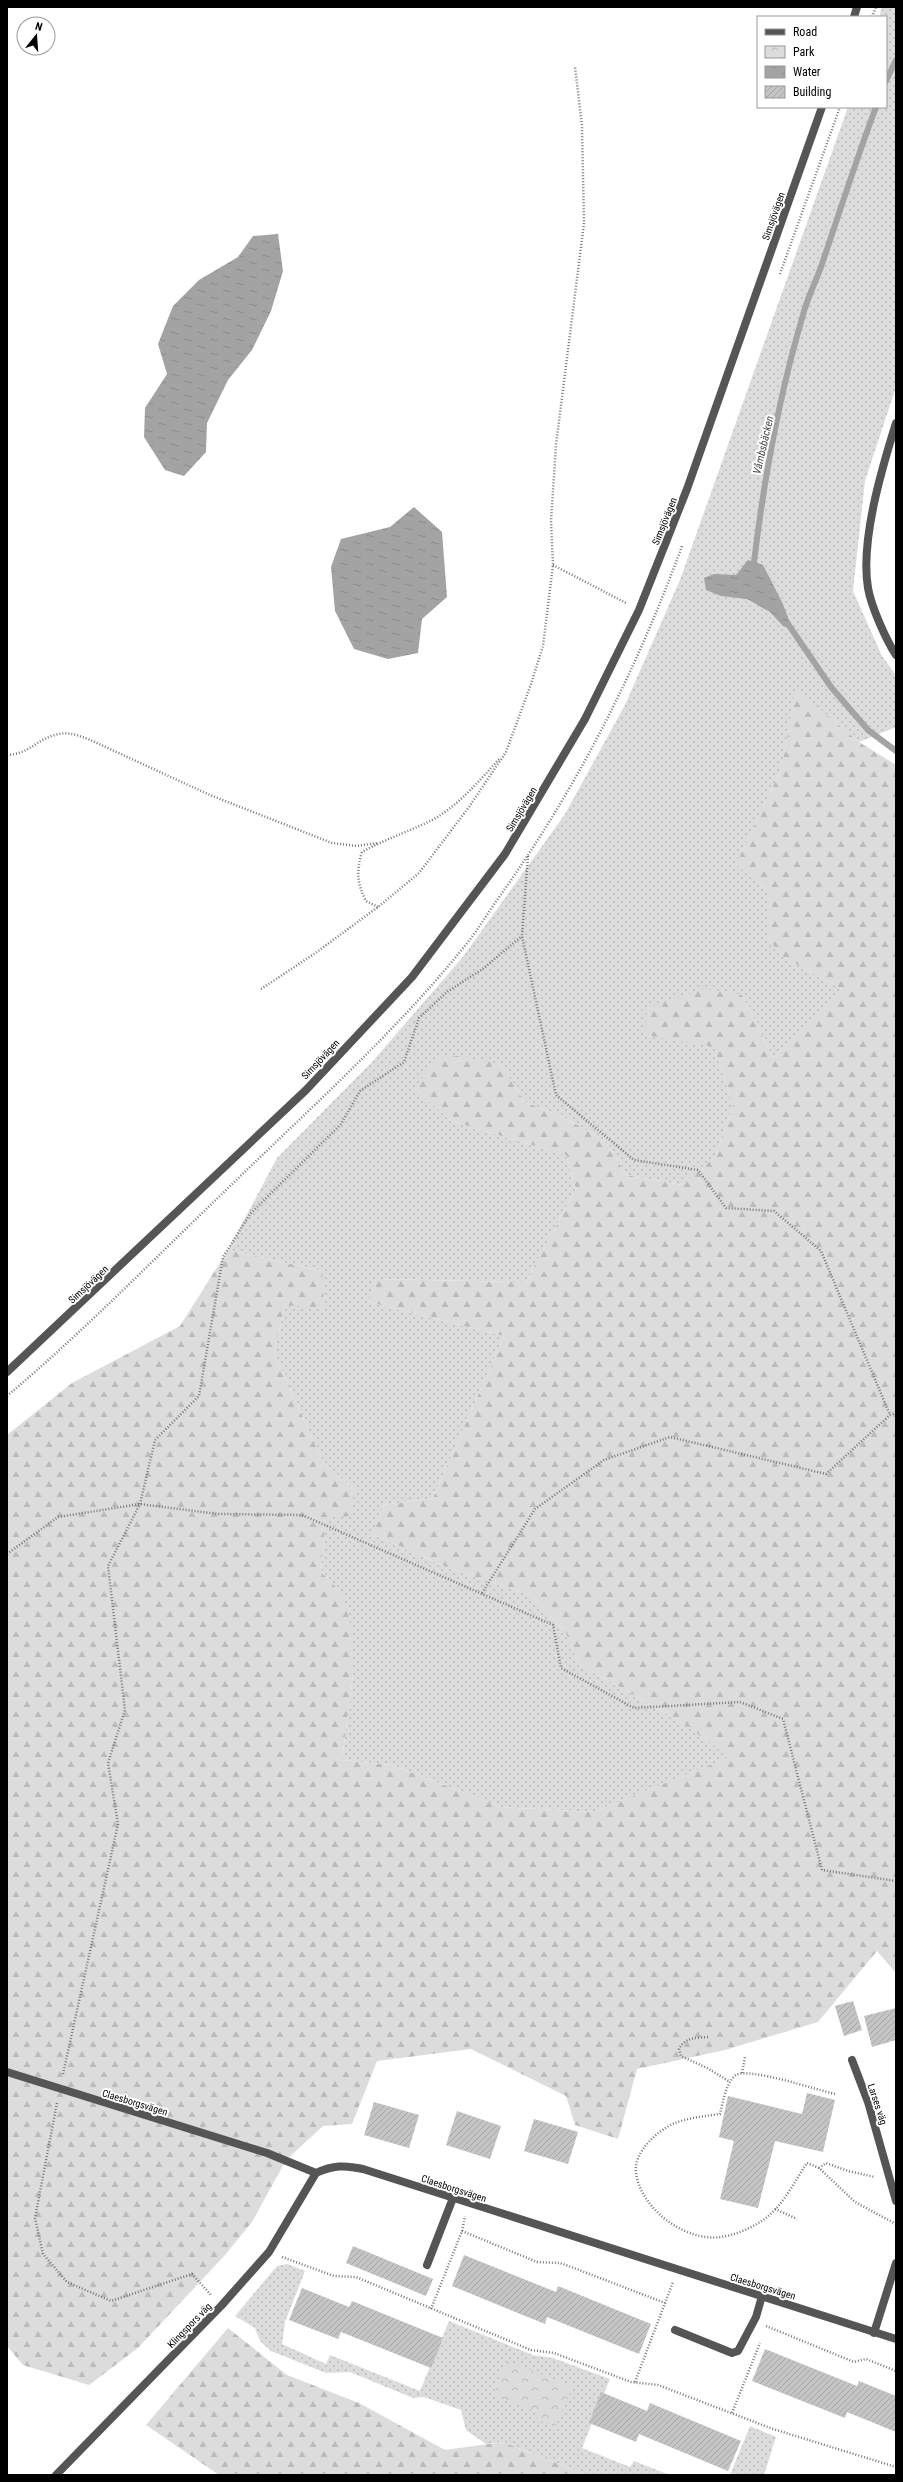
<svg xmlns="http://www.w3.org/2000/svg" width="903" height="2482" font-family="'Roboto Condensed',sans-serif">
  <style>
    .grass { fill: url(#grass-dots) }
    .forest { fill: url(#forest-firs) }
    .park { fill: url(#park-crowns) }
    .water { fill: url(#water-ripples) }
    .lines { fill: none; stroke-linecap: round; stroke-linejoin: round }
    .stream { stroke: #a3a3a3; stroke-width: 6 }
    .building { fill: url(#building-hatch) }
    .path { stroke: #777; stroke-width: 2.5; stroke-dasharray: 1 2; stroke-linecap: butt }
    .lane { stroke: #555; stroke-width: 8 }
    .street { stroke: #555; stroke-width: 8 }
    .labels { text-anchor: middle; stroke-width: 4; stroke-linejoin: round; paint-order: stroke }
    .street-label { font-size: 10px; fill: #000; stroke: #fff }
    .water-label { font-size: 11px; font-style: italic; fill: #444; stroke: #fff }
  </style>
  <defs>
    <pattern id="grass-dots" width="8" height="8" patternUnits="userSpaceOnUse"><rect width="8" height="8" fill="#dcdcdc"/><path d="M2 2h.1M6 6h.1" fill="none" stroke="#bbb" stroke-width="1.8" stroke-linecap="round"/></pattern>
    <pattern id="forest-firs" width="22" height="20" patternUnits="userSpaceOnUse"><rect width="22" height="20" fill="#dcdcdc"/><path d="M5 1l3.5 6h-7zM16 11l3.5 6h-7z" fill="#bbb"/></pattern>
    <pattern id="park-crowns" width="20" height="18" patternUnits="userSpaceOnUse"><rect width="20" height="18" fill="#dcdcdc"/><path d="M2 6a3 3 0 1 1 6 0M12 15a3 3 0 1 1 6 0" fill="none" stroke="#bbb"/></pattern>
    <pattern id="water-ripples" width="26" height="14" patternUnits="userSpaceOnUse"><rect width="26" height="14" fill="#a3a3a3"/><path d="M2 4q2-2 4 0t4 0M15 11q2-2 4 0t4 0" fill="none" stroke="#8b8b8b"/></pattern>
    <pattern id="building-hatch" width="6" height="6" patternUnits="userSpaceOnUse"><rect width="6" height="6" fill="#c4c4c4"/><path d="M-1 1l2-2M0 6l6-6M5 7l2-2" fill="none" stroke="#a7a7a7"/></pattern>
  </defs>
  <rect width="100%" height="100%" fill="#fff"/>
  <path class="grass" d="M882 7H896V387L865 481 853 591 882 656 896 675V727L859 742 796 690 781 770 736 864 768 891V937L780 955 842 989 773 1058 742 995 645 1035 714 1046 733 1106 715 1156 682 1185 626 1175 606 1142 567 1119 525 1102 500 1064 415 1088 451 1121 566 1155 576 1189 526 1282 376 1279 369 1302 504 1336 433 1498 384 1505 372 1534 453 1570 530 1595 565 1631 579 1664 681 1722 731 1757 594 1812 501 1807 392 1765 342 1760 353 1675 342 1593 321 1572 326 1518 355 1490 323 1462 274 1353 285 1305 322 1271 228 1250 277 1158 372 1062 462 958 565 814 625 705 680 580 848 107H886V17H879Z
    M287 2264 305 2271 285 2322 282 2344 326 2364 330 2355 420 2391 449 2321 533 2355 553 2358 610 2379 582 2448 630 2467 634 2461 670 2475H587L503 2442 486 2444 466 2430 461 2410 424 2397 413 2398 350 2372 326 2373 271 2351 260 2341 255 2328 235 2316 277 2266Z
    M750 2426 776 2437 764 2475H730Z"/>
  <path class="forest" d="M796 689 859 742 896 765V1973L877 1951 818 2022 725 2050 637 2069 618 2139 575 2125 566 2096 471 2049 377 2061 352 2124 323 2126 286 2160 252 2222 225 2255 138 2348 89 2385 23 2365 7 2346V1435L72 1383 180 1326 228 1250 322 1271 324 1308 285 1305 274 1353 323 1462 355 1490 350 1516 326 1518 321 1572 342 1593 352 1630 353 1675 342 1760 392 1765 501 1807 594 1812 730 1757 681 1722 579 1664 565 1631 530 1595 453 1570 372 1534 384 1505 433 1498 504 1336 369 1302 376 1279 526 1282 576 1189 566 1155 451 1121 415 1088 437 1058 458 1056 500 1064 525 1102 567 1119 606 1142 626 1175 682 1185 715 1156 733 1106 714 1047 645 1035 647 1008 704 989 742 995 773 1058 842 989 780 955 768 937V891L736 864 781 770Z
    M228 2328 287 2375 359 2403 445 2450 503 2442 587 2475H219L146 2425Z"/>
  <path class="park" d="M506 2361 573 2386 555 2427 537 2419 539 2413 493 2395Z"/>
  <path class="water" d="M278 234 283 271 271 311 252 350 228 380 207 423 206 452 184 476 165 470 144 437 145 408 167 374 158 344 173 306 199 280 238 257 253 236Z
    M414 507 442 532 447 597 422 619 418 653 388 659 354 649 335 611 331 567 341 539 390 527Z
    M748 560 763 565 782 602 793 630 783 626 770 612 747 599 721 596 706 590 704 578 714 574 736 575Z"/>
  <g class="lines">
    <path class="stream" d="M886 81 896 60
      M757 569 754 562C764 479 779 396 803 315 807 299 815 283 821 267 839 214 856 160 876 107
      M788 624 831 687 868 730 896 751"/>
  </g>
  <path class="building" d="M853 2001 862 2030 844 2036 835 2006Z
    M896 2008V2040L872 2047 864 2016Z
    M807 2093 835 2100 823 2152 775 2141 758 2208 720 2199 734 2141 719 2137 728 2096 802 2114Z
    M374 2102 419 2115 409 2148 364 2135Z
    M457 2111 501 2126 490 2159 446 2145Z
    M534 2119 578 2132 568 2164 524 2151Z
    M353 2246 433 2279 426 2296 346 2263Z
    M464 2255 556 2292 558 2286 651 2324 639 2354 547 2317 545 2324 452 2286Z
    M302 2288 349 2307 352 2301 443 2338 431 2368 341 2332 338 2339 289 2320Z
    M765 2349 857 2386 859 2381 896 2396V2432L847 2412 845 2418 752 2381Z
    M601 2392 647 2411 650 2403 741 2441 728 2471 639 2434 636 2442 589 2423Z"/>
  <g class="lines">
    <path class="path" d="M872 17 876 7
      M780 274 840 107
      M553 565 626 603
      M7 755C29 754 36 740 55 735 66 731 77 735 88 739L210 795 332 843 357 846 377 843
      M528 856 522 936 556 1095 634 1160 698 1170 726 1208 774 1211 821 1251 890 1415
      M378 907 366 901C357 883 356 872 362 852 385 839 411 831 434 819 460 804 480 780 500 758
      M261 989 314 954 378 907 419 873 469 807 506 752 531 684 543 646 553 565 551 521 556 445 584 223 582 126 575 67
      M7 1396C83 1332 153 1260 224 1192 306 1112 392 1036 464 947 478 930 489 911 502 893 578 786 637 669 682 546
      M7 1554 58 1517 140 1504 218 1514 302 1515 553 1625 561 1668 634 1708 740 1702 783 1719 822 1870 896 1881
      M482 1593 535 1509 604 1460 670 1437 826 1474 890 1415 896 1413
      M708 2037C696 2038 685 2037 679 2049L681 2056 709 2069 730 2082
      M742 2073 745 2057
      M63 2074 118 1824 108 1763 125 1710 108 1566 140 1504 155 1440 199 1396 223 1257 250 1214 341 1124 360 1091 404 1062 419 1018 447 992 484 968 522 936
      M835 2094C817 2090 749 2067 736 2075 726 2082 723 2102 720 2114 705 2116 688 2118 675 2123 658 2130 633 2152 636 2173 641 2209 685 2242 721 2237 735 2235 749 2229 760 2222 781 2210 794 2182 807 2163L819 2168 855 2202 896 2224
      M57 2103 35 2218 43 2254 67 2282 111 2301 192 2274 211 2295
      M819 2168 826 2163 848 2171 875 2177
      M775 2209 797 2219
      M462 2231 537 2262 560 2263 574 2268 665 2303
      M282 2257 334 2276 356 2277 531 2350 554 2353 631 2382 658 2385 773 2429 896 2467
      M431 2309 462 2231 465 2216
      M766 2326 854 2362 866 2359 896 2371
      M635 2382 673 2282
      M732 2413 760 2343"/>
    <path class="lane" d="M427 2265 453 2198
      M675 2330 732 2353 738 2351 756 2317 762 2296"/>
    <path class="street" d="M854 17 857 7
      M896 423C882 468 860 541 868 588 871 606 886 640 896 655
      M7 1372 306 1090 412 977 505 854 585 719 639 610 687 489 822 107
      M852 2060 868 2102 896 2201
      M7 2072 267 2153 316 2173C333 2165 345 2165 363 2169L896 2339
      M874 2333 896 2263
      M56 2475 221 2306 269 2252 316 2173"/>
  </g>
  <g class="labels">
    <g class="street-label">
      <text transform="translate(773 216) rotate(-71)" y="4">Simsjövägen</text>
      <text transform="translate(664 521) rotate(-68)" y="4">Simsjövägen</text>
      <text transform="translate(521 809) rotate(-59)" y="4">Simsjövägen</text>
      <text transform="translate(320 1059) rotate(-47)" y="4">Simsjövägen</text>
      <text transform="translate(88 1284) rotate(-43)" y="4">Simsjövägen</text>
      <text transform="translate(135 2102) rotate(17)" y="4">Claesborgsvägen</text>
      <text transform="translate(878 2104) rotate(72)" y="4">Larses väg</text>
      <text transform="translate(454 2188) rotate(18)" y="4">Claesborgsvägen</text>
      <text transform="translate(763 2286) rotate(17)" y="4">Claesborgsvägen</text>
      <text transform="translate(189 2325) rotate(-46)" y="4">Klingspors väg</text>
    </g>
    <g class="water-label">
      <text transform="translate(763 445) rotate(-77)" y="4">Våmbsbäcken</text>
    </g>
  </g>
  <rect width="903" height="2482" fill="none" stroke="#000000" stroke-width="16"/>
  <rect x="757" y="16" width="130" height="92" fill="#ffffff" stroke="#999999"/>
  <rect x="765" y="29" width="20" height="6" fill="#555555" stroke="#999999"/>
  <text x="793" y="36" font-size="12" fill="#000000">Road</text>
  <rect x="765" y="46" width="20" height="12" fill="url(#park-crowns)" stroke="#999999"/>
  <text x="793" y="56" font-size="12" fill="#000000">Park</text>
  <rect x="765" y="66" width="20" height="12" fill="url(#water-ripples)" stroke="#999999"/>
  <text x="793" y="76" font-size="12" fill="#000000">Water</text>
  <rect x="765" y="86" width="20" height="12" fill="url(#building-hatch)" stroke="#999999"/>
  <text x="793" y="96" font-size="12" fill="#000000">Building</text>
  <g transform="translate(36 36) rotate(17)"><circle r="19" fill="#ffffff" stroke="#999999"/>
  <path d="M0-3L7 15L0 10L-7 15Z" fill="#000000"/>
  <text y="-6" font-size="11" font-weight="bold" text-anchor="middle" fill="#000000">N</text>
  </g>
</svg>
